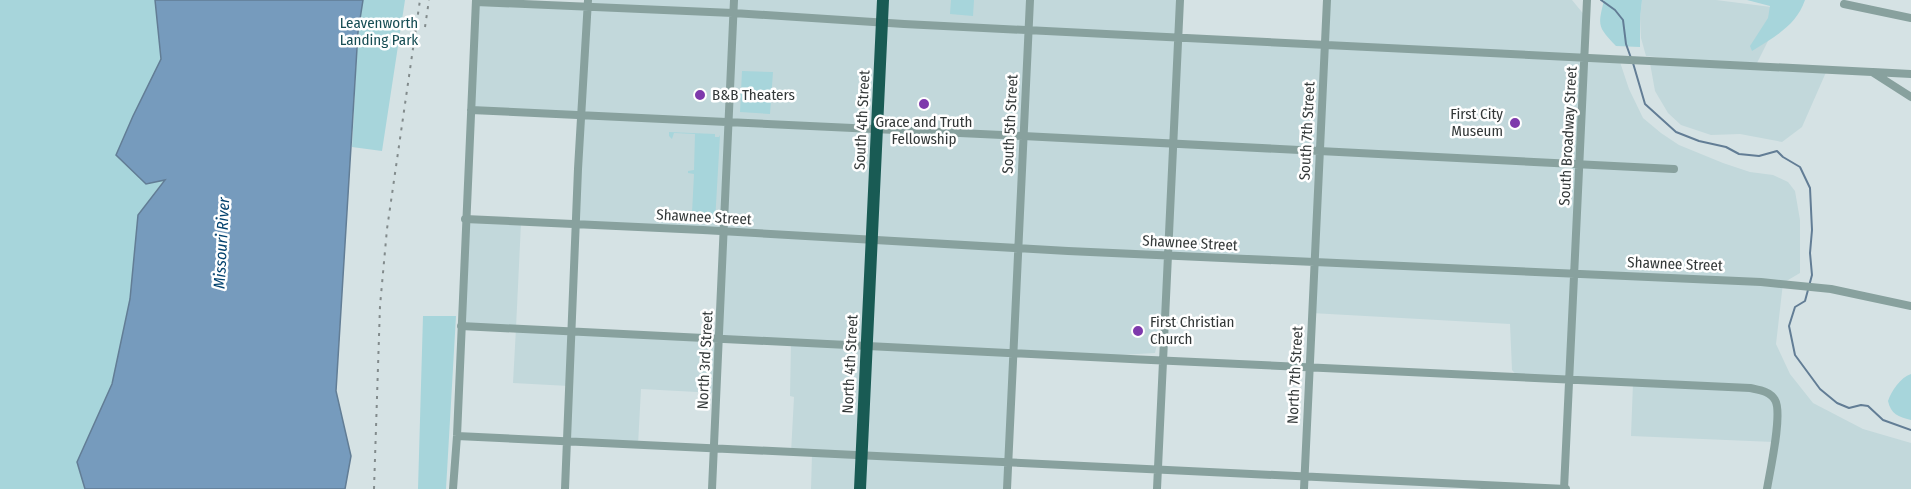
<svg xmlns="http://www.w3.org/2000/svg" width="1911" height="489" font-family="'Fira Sans Condensed',sans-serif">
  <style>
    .built { fill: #c2d8db }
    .green { fill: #a7d5db }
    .water { fill: #769bbd; stroke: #627d95; stroke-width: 1.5 }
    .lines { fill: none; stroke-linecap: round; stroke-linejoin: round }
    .stream { stroke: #627d95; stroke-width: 2 }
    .minor { stroke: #88a19e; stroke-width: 8 }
    .highway { stroke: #195b54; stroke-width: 12 }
    .rail { stroke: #828b8c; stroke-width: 2; stroke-dasharray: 3 6; stroke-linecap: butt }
    .poi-dot { fill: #7e39ac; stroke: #fff; stroke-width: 2 }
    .labels { text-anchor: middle; stroke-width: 5; stroke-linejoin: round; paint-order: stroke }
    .park-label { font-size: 15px; fill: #164d54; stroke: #fff }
    .poi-label { font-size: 15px; fill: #333838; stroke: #fff; text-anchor: start }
    .street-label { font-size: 15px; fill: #333838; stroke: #fff }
    .water-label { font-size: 16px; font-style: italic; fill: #03426e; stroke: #fff }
  </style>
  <rect width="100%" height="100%" fill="#d5e2e4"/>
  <path class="built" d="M589 0H1179L1177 36 1325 44 1327 0H1572L1586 17V57L1619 59 1629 89 1643 118 1661 133 1679 145 1723 163 1750 172 1773 175 1788 182 1795 191 1800 220V273L1783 283 1776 344 1790 374 1813 403 1863 429 1911 443V489H1767L1774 442 1631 436 1633 383 1519 378 1512 370 1510 324 1311 313 1313 263 1168 256 1165 307 1155 353 1086 357 1012 353 1007 489H811L812 454 791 453 794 397 790 396 791 342 719 337 716 393 641 389 638 445 567 442 569 386 513 383 516 328 461 326 465 219 521 223 516 328 719 337 725 232 576 225 582 115 471 110 476 2 588 7Z
    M1642 0H1716L1779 8V19L1755 67 1827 70 1802 127 1782 142 1740 134 1711 135 1681 125 1668 113 1655 91 1650 63 1741 66 1646 56 1641 38 1640 18Z"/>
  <path class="green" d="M0 0H155L161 59 133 116 116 155 165 179 138 215 130 299 112 384 77 462 85 489H0Z
    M363 0H405L382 151 352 147 358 32Z
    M951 0H974L973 16 950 14Z
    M1604 0H1642L1640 18V47L1616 46C1597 26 1598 26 1604 0Z
    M1747 0H1805C1796 26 1774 37 1752 51L1750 46 1768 18 1770 6Z
    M742 71 773 72 770 114 740 112Z
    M669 132 715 134V137H719L720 135 715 222 686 219V213H692L694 174 688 173V171L694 170 695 134 674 133 672 139 669 136Z
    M423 316H456L446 489H418Z
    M1911 374V420C1898 417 1891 414 1888 401 1892 390 1900 378 1911 374Z"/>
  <path class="water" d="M155 0H363L358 32 336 391 351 456 345 489H85L77 462 112 384 130 299 138 215 165 180 146 184 116 155 133 116 161 59Z"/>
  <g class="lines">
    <path class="stream" d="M1601 0 1615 10 1623 20 1626 44 1631 58
      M1633 63 1645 104 1676 132 1699 141 1726 147 1739 154 1759 156 1777 151 1783 157 1800 167 1810 188 1812 230 1810 253 1812 275 1805 301 1795 307 1789 326 1795 355 1820 389 1837 403 1849 408 1861 405 1868 406 1883 420 1911 430"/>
    <path class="minor" d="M476 2 733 13 904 24 1872 72 1911 97
      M1844 4 1911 18
      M1873 72 1911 74
      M471 110 1023 136 1674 169
      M465 219 703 230 1068 251 1761 282 1831 289 1911 306
      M461 326C891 347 1320 369 1750 388 1759 390 1770 391 1775 400 1783 413 1770 471 1767 489
      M457 436 1566 489
      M453 489 457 436 476 0
      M565 489 578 169 588 0
      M712 489 734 0
      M1007 489 1030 0
      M1157 489 1180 0
      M1304 489 1327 0
      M1564 489 1587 0"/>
    <path class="highway" d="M860 489 883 0"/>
    <path class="rail" d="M425 27 429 0
      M374 489 380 306 387 229 420 0"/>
  </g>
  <g class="poi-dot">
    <circle cx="700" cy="95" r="6"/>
    <circle cx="924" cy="104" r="6"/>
    <circle cx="1515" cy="123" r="6"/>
    <circle cx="1138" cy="331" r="6"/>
  </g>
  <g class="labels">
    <g class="park-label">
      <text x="379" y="28">Leavenworth<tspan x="379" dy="17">Landing Park</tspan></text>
    </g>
    <g class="poi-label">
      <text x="712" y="100">B&amp;B Theaters</text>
      <text x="1503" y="119" text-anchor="end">First City<tspan x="1503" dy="17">Museum</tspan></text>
      <text x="924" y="127" text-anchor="middle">Grace and Truth<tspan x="924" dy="17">Fellowship</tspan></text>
      <text x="1150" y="327">First Christian<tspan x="1150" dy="17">Church</tspan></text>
    </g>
    <g class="street-label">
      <text transform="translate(862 120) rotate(-87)" y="5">South 4th Street</text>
      <text transform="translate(1010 124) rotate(-87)" y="5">South 5th Street</text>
      <text transform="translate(1307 131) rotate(-87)" y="5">South 7th Street</text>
      <text transform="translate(1568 136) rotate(-87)" y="5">South Broadway Street</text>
      <text transform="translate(704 217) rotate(3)" y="5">Shawnee Street</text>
      <text transform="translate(1190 243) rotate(3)" y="5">Shawnee Street</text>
      <text transform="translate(1675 264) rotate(2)" y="5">Shawnee Street</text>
      <text transform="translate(705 360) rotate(-87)" y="5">North 3rd Street</text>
      <text transform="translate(850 364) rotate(-87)" y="5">North 4th Street</text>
      <text transform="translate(1295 375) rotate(-87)" y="5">North 7th Street</text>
    </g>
    <g class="water-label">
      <text transform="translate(221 243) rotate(-87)" y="6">Missouri River</text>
    </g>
  </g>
</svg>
